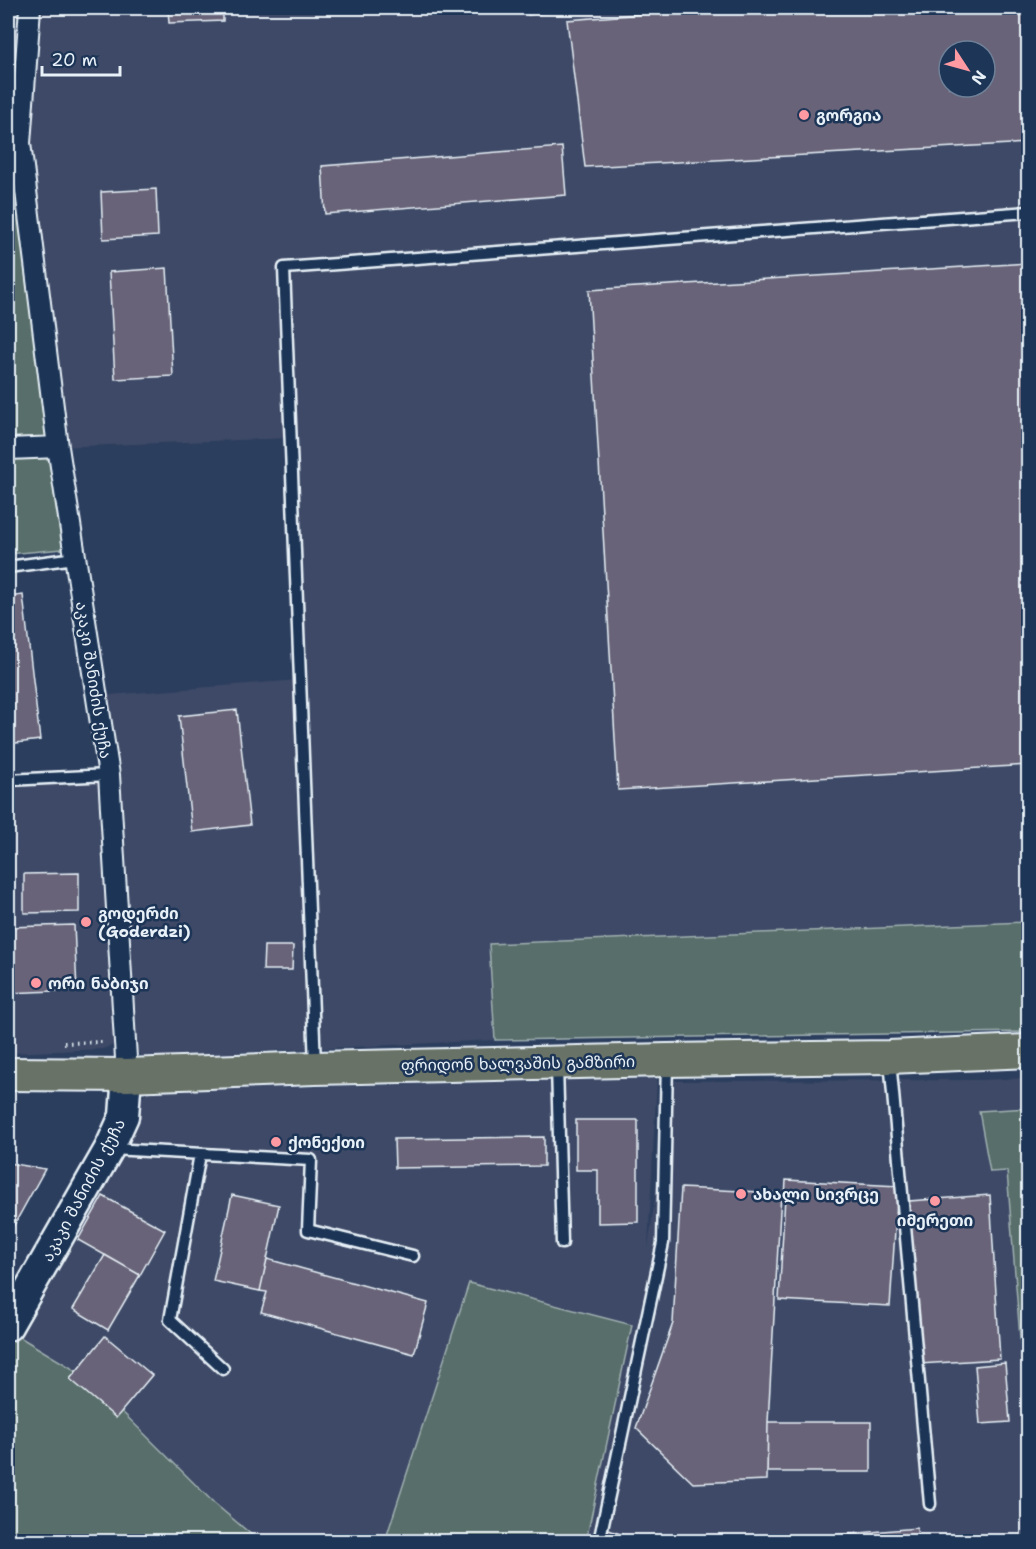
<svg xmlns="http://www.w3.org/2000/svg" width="1036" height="1549" font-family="'Shantell Sans','Noto Sans Georgian',sans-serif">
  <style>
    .built { fill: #3e4966; fill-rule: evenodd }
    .green { fill: #586e6a; stroke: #a0b0b1; stroke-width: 1.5 }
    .building { fill: #686378; stroke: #e8f1f8; stroke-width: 1.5; fill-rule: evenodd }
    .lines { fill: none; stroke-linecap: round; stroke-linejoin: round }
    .lane-casing { stroke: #e8f1f8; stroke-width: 15 }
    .street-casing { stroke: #e8f1f8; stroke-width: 24 }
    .secondary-casing { stroke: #e8f1f8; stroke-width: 33 }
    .primary-casing { stroke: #e8f1f8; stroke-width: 36 }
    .path { stroke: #e8f1f8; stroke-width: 4; stroke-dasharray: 1.5 4.5; stroke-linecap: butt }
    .lane { stroke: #1d3557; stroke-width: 10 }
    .street { stroke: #1d3557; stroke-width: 20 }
    .secondary { stroke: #1d3557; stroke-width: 28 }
    .primary { stroke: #697266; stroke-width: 32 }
    .poi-dot { fill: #ff9aa2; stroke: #1d3557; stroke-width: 2 }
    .labels { text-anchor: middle; stroke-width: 5; stroke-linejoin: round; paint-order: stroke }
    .poi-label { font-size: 16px; font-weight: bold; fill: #e8f1f8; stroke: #1d3557; text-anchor: start }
    .street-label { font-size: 16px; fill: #e8f1f8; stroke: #1d3557 }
  </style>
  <rect width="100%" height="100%" fill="#2c3e5e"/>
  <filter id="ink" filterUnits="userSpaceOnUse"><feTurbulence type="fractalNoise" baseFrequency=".0167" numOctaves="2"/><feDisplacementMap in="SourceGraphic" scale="12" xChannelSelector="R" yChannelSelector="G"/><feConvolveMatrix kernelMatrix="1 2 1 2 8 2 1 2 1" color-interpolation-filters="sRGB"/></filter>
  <g filter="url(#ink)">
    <path class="built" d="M30 8H1028V922L490 944 495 1040 143 1057 126 1041 102 1049 8 1053V780L109 774 97 696 299 680 290 438 58 447 20 143ZM949 51H985V87H949Z
      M657 1078 648 1247 672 1081 980 1080 1028 1078V1541H586L632 1326 469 1283 385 1541H259L8 1330 124 1116 148 1091Z"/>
    <path class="green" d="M8 143H20L74 548 8 554Z
      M1028 922V1032L495 1040 489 944Z
      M1028 1108V1440L1007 1171 990 1172 979 1111Z
      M469 1283 632 1325 586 1541H385Z
      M8 1330 88 1378 214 1503 259 1541 8 1542Z"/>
    <path class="building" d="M168 8H223V21L169 23Z
      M526 8H587L528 15Z
      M719 8H1028V143L585 167 567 20ZM949 51H985V87H949Z
      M562 147 566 195 325 214 322 166Z
      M156 189 158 236 103 239 101 192Z
      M1028 263V765L618 790 589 290Z
      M167 268 173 376 115 379 109 272Z
      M23 595 40 740 8 744V597Z
      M237 710 250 825 192 832 179 716Z
      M79 873V912L24 913V874Z
      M74 925 77 990 8 993V927Z
      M264 946H293L292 970H263Z
      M576 1120H638V1222L598 1223V1170H576Z
      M544 1137V1166L395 1168 394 1139Z
      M8 1163 45 1169 8 1236Z
      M786 1180 898 1186 890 1306 779 1300Z
      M681 1188 781 1193 768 1422 767 1480 693 1483 636 1428 673 1323Z
      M232 1195 279 1205 260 1291 213 1281Z
      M990 1195 1000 1359 919 1364 909 1201Z
      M103 1196 165 1230 140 1275 78 1240Z
      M105 1255 140 1275 108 1330 73 1309Z
      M267 1259 428 1303 414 1354 261 1312 267 1292 260 1291Z
      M105 1336 152 1375 116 1418 70 1379Z
      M1005 1363 1010 1422 980 1424 975 1366Z
      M768 1422H871V1472H767Z
      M917 1528 918 1542H837L836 1535Z
      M606 1529 643 1542H603Z"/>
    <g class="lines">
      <defs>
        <path id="lane" d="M8 567 75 558
          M8 780 109 775
          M890 1060 930 1504
          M315 1065 284 268 1028 212
          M557 1066 562 1243
          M111 1149 311 1160 308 1230 413 1256
          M200 1154 170 1320 223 1369
          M599 1542 663 1243 667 1063"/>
        <path id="street" d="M30 8 20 143 58 447 109 775 127 1075
          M8 449 58 447"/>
        <path id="secondary" d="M8 1326 109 1149 124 1116 127 1075"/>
        <path id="primary" d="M8 1074 127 1075 315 1068 667 1060 889 1057 1028 1051"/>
      </defs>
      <use href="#lane" class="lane-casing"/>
      <use href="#street" class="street-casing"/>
      <use href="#secondary" class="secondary-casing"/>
      <use href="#primary" class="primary-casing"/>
      <path class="path" d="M64 1043 104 1042"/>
      <use href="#lane" class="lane"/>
      <use href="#street" class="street"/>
      <use href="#secondary" class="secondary"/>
      <use href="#primary" class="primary"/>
    </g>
  </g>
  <g class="poi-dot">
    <circle cx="804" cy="115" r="6"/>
    <circle cx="86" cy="922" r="6"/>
    <circle cx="36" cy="983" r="6"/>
    <circle cx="276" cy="1142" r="6"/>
    <circle cx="741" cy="1194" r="6"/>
    <circle cx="935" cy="1201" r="6"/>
  </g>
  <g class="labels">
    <g class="poi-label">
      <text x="816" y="121">გორგია</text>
      <text x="98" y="919">გოდერძი<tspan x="98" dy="18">(Goderdzi)</tspan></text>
      <text x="48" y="989">ორი ნაბიჯი</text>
      <text x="288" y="1148">ქონექთი</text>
      <text x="753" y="1200">ახალი სივრცე</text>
      <text x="935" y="1226" text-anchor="middle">იმერეთი</text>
    </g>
    <g class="street-label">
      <text transform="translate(94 680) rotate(81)" y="6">აკაკი შანიძის ქუჩა</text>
      <text transform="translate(518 1063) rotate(-1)" y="6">ფრიდონ ხალვაშის გამზირი</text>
      <text transform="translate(83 1190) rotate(-62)" y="6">აკაკი შანიძის ქუჩა</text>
    </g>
  </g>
  <rect width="1036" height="1549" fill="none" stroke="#1d3557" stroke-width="30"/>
  <rect x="15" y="15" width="1006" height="1519" fill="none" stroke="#e8f1f8" stroke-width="2" filter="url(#ink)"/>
  <g transform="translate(967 69) rotate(126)"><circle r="28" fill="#1d3557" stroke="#6e8097" stroke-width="1.5"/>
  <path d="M0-4.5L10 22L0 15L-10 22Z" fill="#ff9aa2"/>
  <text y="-9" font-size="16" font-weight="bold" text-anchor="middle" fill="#e8f1f8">N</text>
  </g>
  <path d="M42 66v9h78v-9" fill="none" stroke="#e8f1f8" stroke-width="3"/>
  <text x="51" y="66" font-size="18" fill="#e8f1f8" stroke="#1d3557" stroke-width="4.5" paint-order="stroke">20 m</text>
</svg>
